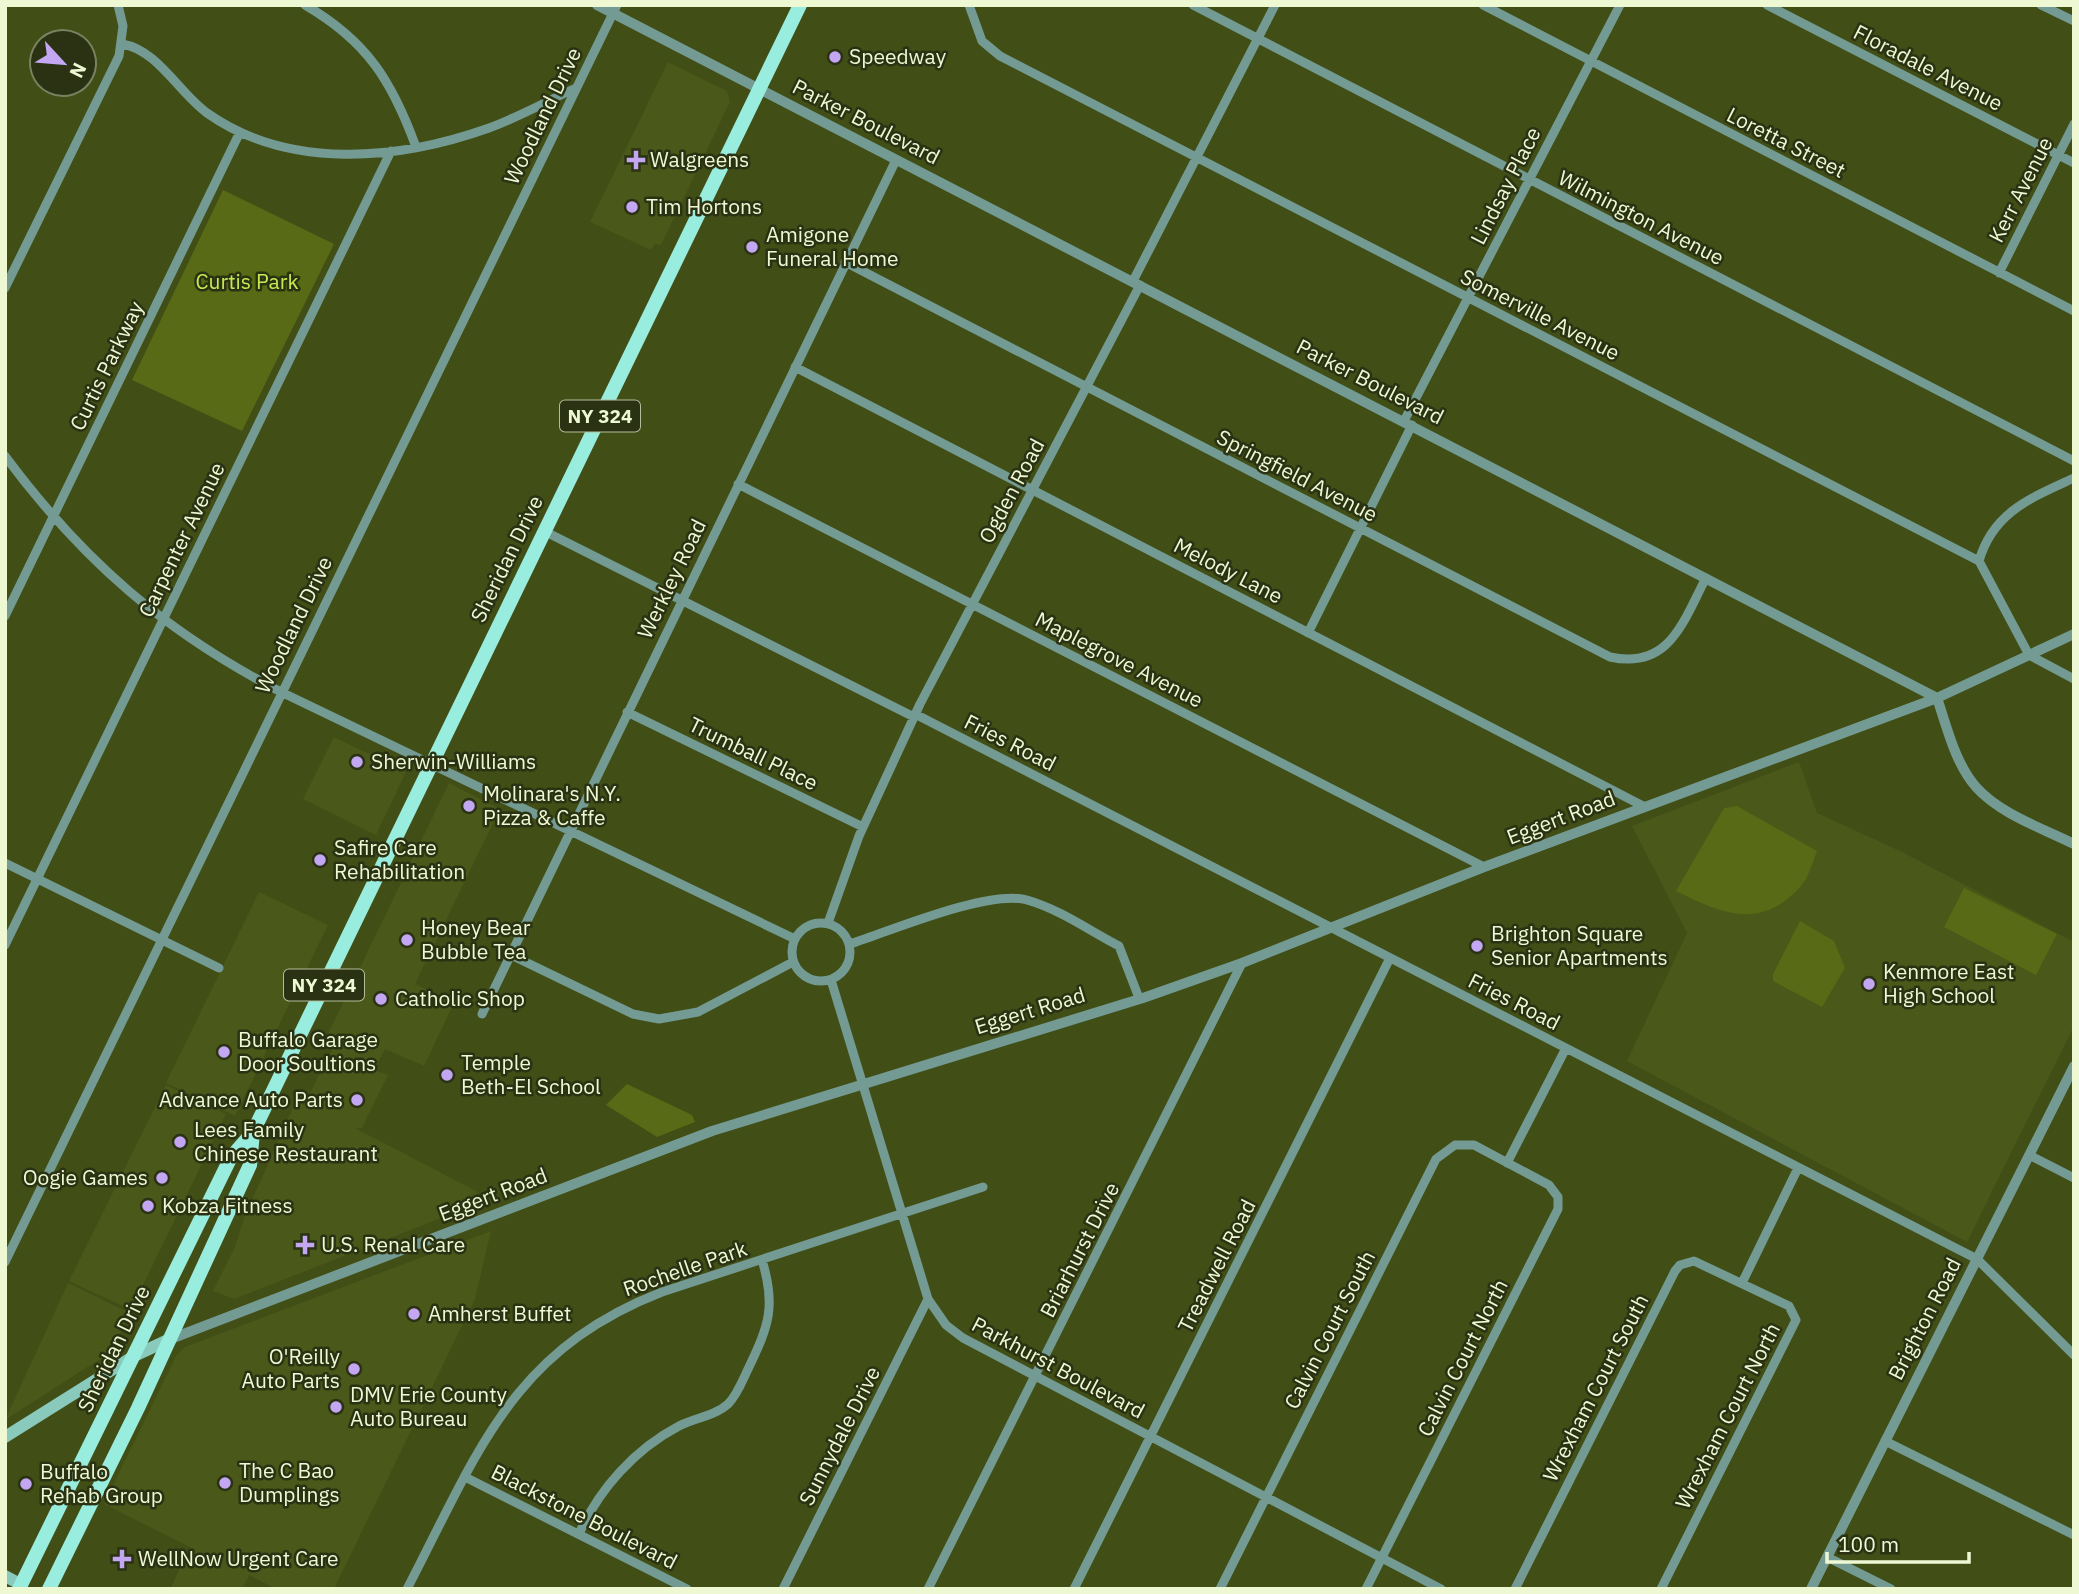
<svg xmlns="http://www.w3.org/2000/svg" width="2079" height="1594" font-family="'IBM Plex Sans',sans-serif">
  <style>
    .built { fill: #4a5819 }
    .green { fill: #586a15 }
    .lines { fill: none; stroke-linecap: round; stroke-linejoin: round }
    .minor { stroke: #739b93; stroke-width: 9 }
    .tertiary { stroke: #739b93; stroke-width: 10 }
    .secondary { stroke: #89cabd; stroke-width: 12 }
    .primary { stroke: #98edde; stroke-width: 14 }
    .poi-dot { fill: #c3a7f2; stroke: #2a3213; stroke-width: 2.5 }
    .labels { text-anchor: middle; stroke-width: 5; stroke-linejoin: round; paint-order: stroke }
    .shield { fill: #2a3213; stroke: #b3bd9a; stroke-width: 2 }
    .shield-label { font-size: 19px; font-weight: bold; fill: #eef9d4 }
    .poi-label { font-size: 21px; fill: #eef9d4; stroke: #2a3213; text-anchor: start }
    .street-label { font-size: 21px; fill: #eef9d4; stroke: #2a3213 }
    .park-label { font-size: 21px; fill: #c7ea53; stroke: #2a3213 }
  </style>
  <rect width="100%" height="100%" fill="#414e16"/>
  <path class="built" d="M668 62 727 91 730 102 661 245 655 244 651 250 590 222Z
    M334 737 406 772 376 835 303 799Z
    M1799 762 1817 813 1900 851 2074 942V1026L1967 1242 1627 1061 1687 933 1632 826Z
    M449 783 500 809 415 984 454 1003 424 1066 385 1049 374 1070 388 1075 362 1128H355L478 1192 472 1206 234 1299 213 1291 235 1247 244 1218 296 1101 304 1105 336 1041 327 1036Z
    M259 892 328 925 235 1116 166 1083Z
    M166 1085 226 1114 131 1310 69 1281Z
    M491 1231 475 1299 334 1589H276L249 1575 242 1589H170L190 1547 104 1504 176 1356 185 1347Z
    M68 1283 130 1313 111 1352 5 1420Z"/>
  <path class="green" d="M223 190 334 244 242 431 132 380Z
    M1737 806 1817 851C1813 861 1809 877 1801 886 1761 931 1722 914 1676 891L1724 808Z
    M1964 888 2057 934 2036 975 1944 927Z
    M1800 921 1834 941 1845 968 1822 1007 1773 981V974Z
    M627 1084 692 1115 695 1122 657 1137 606 1105Z"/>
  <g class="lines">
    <path class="minor" d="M305 5C367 41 392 81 416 147
      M969 5 982 41 1000 56 1979 561 2029 655 2074 679
      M1193 5 2074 461
      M1483 5 2074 311
      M1767 5 2074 163
      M2041 5 2074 21
      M122 44C158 50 178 92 207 113 289 171 399 160 489 128 519 117 547 101 576 88
      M845 262 1610 657C1670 670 1683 621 1706 578
      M1999 273 2074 124
      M1133 281 1275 5
      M5 288 119 56 123 26 118 5
      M795 367 1645 807
      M1404 421 1620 5
      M5 456C83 561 165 632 281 692L795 939
      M738 484 1484 867
      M544 531 914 717
      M1979 561C1993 512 2031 498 2074 478
      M5 616 240 132
      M1308 633 1412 425
      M627 712 863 827
      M915 714 1977 1259 2074 1355
      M5 863 219 968
      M792 952a29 29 0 1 1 58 0a29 29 0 1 1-58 0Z
      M828 923 859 836 920 704 1140 285
      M850 944C890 931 989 889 1027 900 1059 909 1090 931 1119 946L1139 998
      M5 945 391 151
      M511 955 633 1014 659 1019 698 1012 793 962
      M831 980 928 1299 946 1325 963 1338 1441 1589
      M482 1014 896 160
      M2029 1155 2074 1178
      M1507 1163 1566 1048
      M5 1262 617 5
      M1742 1283 1798 1168
      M1885 1441 2074 1535
      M465 1477 687 1589
      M579 1534C599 1489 635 1449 679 1426 694 1418 715 1416 728 1404 738 1394 743 1379 749 1367 769 1325 776 1306 762 1260
      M1827 1557 1891 1589
      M407 1589C477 1455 510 1351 662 1292L983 1187
      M783 1589 928 1299
      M928 1589 1242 963
      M1074 1589 1390 958
      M1220 1589 1436 1159 1455 1145H1474L1549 1185 1558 1197V1209L1366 1589
      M1515 1589 1675 1271 1680 1265 1694 1261 1789 1306 1796 1320 1661 1589"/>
    <path class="tertiary" d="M597 5 1937 698C1947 727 1955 763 1976 787 2000 814 2042 828 2074 844
      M168 1340 712 1131 1143 998 1242 963 1484 867 1937 698 2074 634
      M1811 1589 2074 1066"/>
    <path class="secondary" d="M5 1437 134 1356 168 1340
      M5 1576 22 1585"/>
    <path class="primary" d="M19 1589 231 1157 253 1132 800 5
      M49 1589 138 1408 250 1165 253 1132"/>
  </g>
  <g class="poi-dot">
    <circle cx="835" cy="57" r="7"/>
    <path d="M632.5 149.5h7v7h7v7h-7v7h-7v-7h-7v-7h7z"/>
    <circle cx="632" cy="207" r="7"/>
    <circle cx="752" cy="247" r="7"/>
    <circle cx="357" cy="762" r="7"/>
    <circle cx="469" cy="806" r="7"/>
    <circle cx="320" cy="860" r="7"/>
    <circle cx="407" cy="940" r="7"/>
    <circle cx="1477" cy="946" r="7"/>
    <circle cx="1869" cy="984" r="7"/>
    <circle cx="381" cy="999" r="7"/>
    <circle cx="224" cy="1052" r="7"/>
    <circle cx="447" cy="1075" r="7"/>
    <circle cx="357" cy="1100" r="7"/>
    <circle cx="180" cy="1142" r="7"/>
    <circle cx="162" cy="1178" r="7"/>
    <circle cx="148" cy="1206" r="7"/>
    <path d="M301.5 1234.5h7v7h7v7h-7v7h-7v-7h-7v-7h7z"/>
    <circle cx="414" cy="1314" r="7"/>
    <circle cx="354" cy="1369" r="7"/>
    <circle cx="336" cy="1407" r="7"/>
    <circle cx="225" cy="1483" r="7"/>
    <circle cx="26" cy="1484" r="7"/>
    <path d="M118.5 1548.5h7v7h7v7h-7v7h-7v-7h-7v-7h7z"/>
  </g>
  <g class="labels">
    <g class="shield">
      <rect x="560" y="400.5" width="80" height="31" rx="5"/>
      <rect x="284" y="969.5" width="80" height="31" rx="5"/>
    </g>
    <g class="shield-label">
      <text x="600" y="423">NY 324</text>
      <text x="324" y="992">NY 324</text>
    </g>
    <g class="poi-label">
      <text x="849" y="64">Speedway</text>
      <text x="650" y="167">Walgreens</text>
      <text x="646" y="214">Tim Hortons</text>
      <text x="766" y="242">Amigone<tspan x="766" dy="24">Funeral Home</tspan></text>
      <text x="371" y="769">Sherwin-Williams</text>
      <text x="483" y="801">Molinara's N.Y.<tspan x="483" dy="24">Pizza &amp; Caffe</tspan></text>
      <text x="334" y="855">Safire Care<tspan x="334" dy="24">Rehabilitation</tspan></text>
      <text x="421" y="935">Honey Bear<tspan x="421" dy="24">Bubble Tea</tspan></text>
      <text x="1491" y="941">Brighton Square<tspan x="1491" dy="24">Senior Apartments</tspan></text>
      <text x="1883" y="979">Kenmore East<tspan x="1883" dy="24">High School</tspan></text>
      <text x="395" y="1006">Catholic Shop</text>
      <text x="238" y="1047">Buffalo Garage<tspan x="238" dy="24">Door Soultions</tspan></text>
      <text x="461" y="1070">Temple<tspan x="461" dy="24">Beth-El School</tspan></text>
      <text x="343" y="1107" text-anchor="end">Advance Auto Parts</text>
      <text x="194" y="1137">Lees Family<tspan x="194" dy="24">Chinese Restaurant</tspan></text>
      <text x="148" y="1185" text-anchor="end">Oogie Games</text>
      <text x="162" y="1213">Kobza Fitness</text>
      <text x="321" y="1252">U.S. Renal Care</text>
      <text x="428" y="1321">Amherst Buffet</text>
      <text x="340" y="1364" text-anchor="end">O'Reilly<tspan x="340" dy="24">Auto Parts</tspan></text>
      <text x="350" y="1402">DMV Erie County<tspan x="350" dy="24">Auto Bureau</tspan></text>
      <text x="239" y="1478">The C Bao<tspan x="239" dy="24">Dumplings</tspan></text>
      <text x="40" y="1479">Buffalo<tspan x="40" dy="24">Rehab Group</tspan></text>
      <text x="138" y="1566">WellNow Urgent Care</text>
    </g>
    <g class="street-label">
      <text transform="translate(1928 68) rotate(27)" y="7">Floradale Avenue</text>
      <text transform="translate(543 116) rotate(-64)" y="7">Woodland Drive</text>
      <text transform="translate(866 122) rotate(27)" y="7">Parker Boulevard</text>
      <text transform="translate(1786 143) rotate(27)" y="7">Loretta Street</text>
      <text transform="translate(1506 186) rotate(-63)" y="7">Lindsay Place</text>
      <text transform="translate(2021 190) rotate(-63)" y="7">Kerr Avenue</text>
      <text transform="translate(1641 218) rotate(27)" y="7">Wilmington Avenue</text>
      <text transform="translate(1540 315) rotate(27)" y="7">Somerville Avenue</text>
      <text transform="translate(107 366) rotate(-64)" y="7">Curtis Parkway</text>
      <text transform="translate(1370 382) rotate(27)" y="7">Parker Boulevard</text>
      <text transform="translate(1297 476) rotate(27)" y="7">Springfield Avenue</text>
      <text transform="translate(1012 491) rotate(-62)" y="7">Ogden Road</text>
      <text transform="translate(182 540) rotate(-64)" y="7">Carpenter Avenue</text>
      <text transform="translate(507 559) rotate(-64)" y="7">Sheridan Drive</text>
      <text transform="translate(1228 571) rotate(27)" y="7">Melody Lane</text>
      <text transform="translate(672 579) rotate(-64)" y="7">Werkley Road</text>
      <text transform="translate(294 625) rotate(-64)" y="7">Woodland Drive</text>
      <text transform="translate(1119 660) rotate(27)" y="7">Maplegrove Avenue</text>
      <text transform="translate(1010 743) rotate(27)" y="7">Fries Road</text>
      <text transform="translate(753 754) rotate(26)" y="7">Trumball Place</text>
      <text transform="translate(1561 818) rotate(-21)" y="7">Eggert Road</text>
      <text transform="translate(1514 1002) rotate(27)" y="7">Fries Road</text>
      <text transform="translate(1030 1011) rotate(-17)" y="7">Eggert Road</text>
      <text transform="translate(493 1195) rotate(-21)" y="7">Eggert Road</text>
      <text transform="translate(1080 1250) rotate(-63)" y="7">Briarhurst Drive</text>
      <text transform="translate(1217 1266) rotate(-63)" y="7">Treadwell Road</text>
      <text transform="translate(685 1269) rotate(-19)" y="7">Rochelle Park</text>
      <text transform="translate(1925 1319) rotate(-63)" y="7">Brighton Road</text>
      <text transform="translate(1330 1330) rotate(-63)" y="7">Calvin Court South</text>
      <text transform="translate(114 1349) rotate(-64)" y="7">Sheridan Drive</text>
      <text transform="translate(1463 1358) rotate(-63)" y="7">Calvin Court North</text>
      <text transform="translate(1058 1368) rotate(28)" y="7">Parkhurst Boulevard</text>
      <text transform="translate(1596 1388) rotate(-63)" y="7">Wrexham Court South</text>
      <text transform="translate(1728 1416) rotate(-63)" y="7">Wrexham Court North</text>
      <text transform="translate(840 1436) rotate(-63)" y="7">Sunnydale Drive</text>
      <text transform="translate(584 1517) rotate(27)" y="7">Blackstone Boulevard</text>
    </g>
    <g class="park-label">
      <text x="247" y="289">Curtis Park</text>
    </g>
  </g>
  <rect width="2079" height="1594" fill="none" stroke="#eef9d4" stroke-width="14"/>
  <g transform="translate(63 63) rotate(116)"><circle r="33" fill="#2a3213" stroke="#788260" stroke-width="2"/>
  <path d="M0-5L12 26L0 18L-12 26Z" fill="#c3a7f2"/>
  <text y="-10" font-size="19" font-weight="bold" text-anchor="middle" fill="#eef9d4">N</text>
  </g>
  <path d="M1827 1552v10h142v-10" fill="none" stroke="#eef9d4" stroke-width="3.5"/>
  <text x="1838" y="1552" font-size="21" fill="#eef9d4" stroke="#2a3213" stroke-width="5" paint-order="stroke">100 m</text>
</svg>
